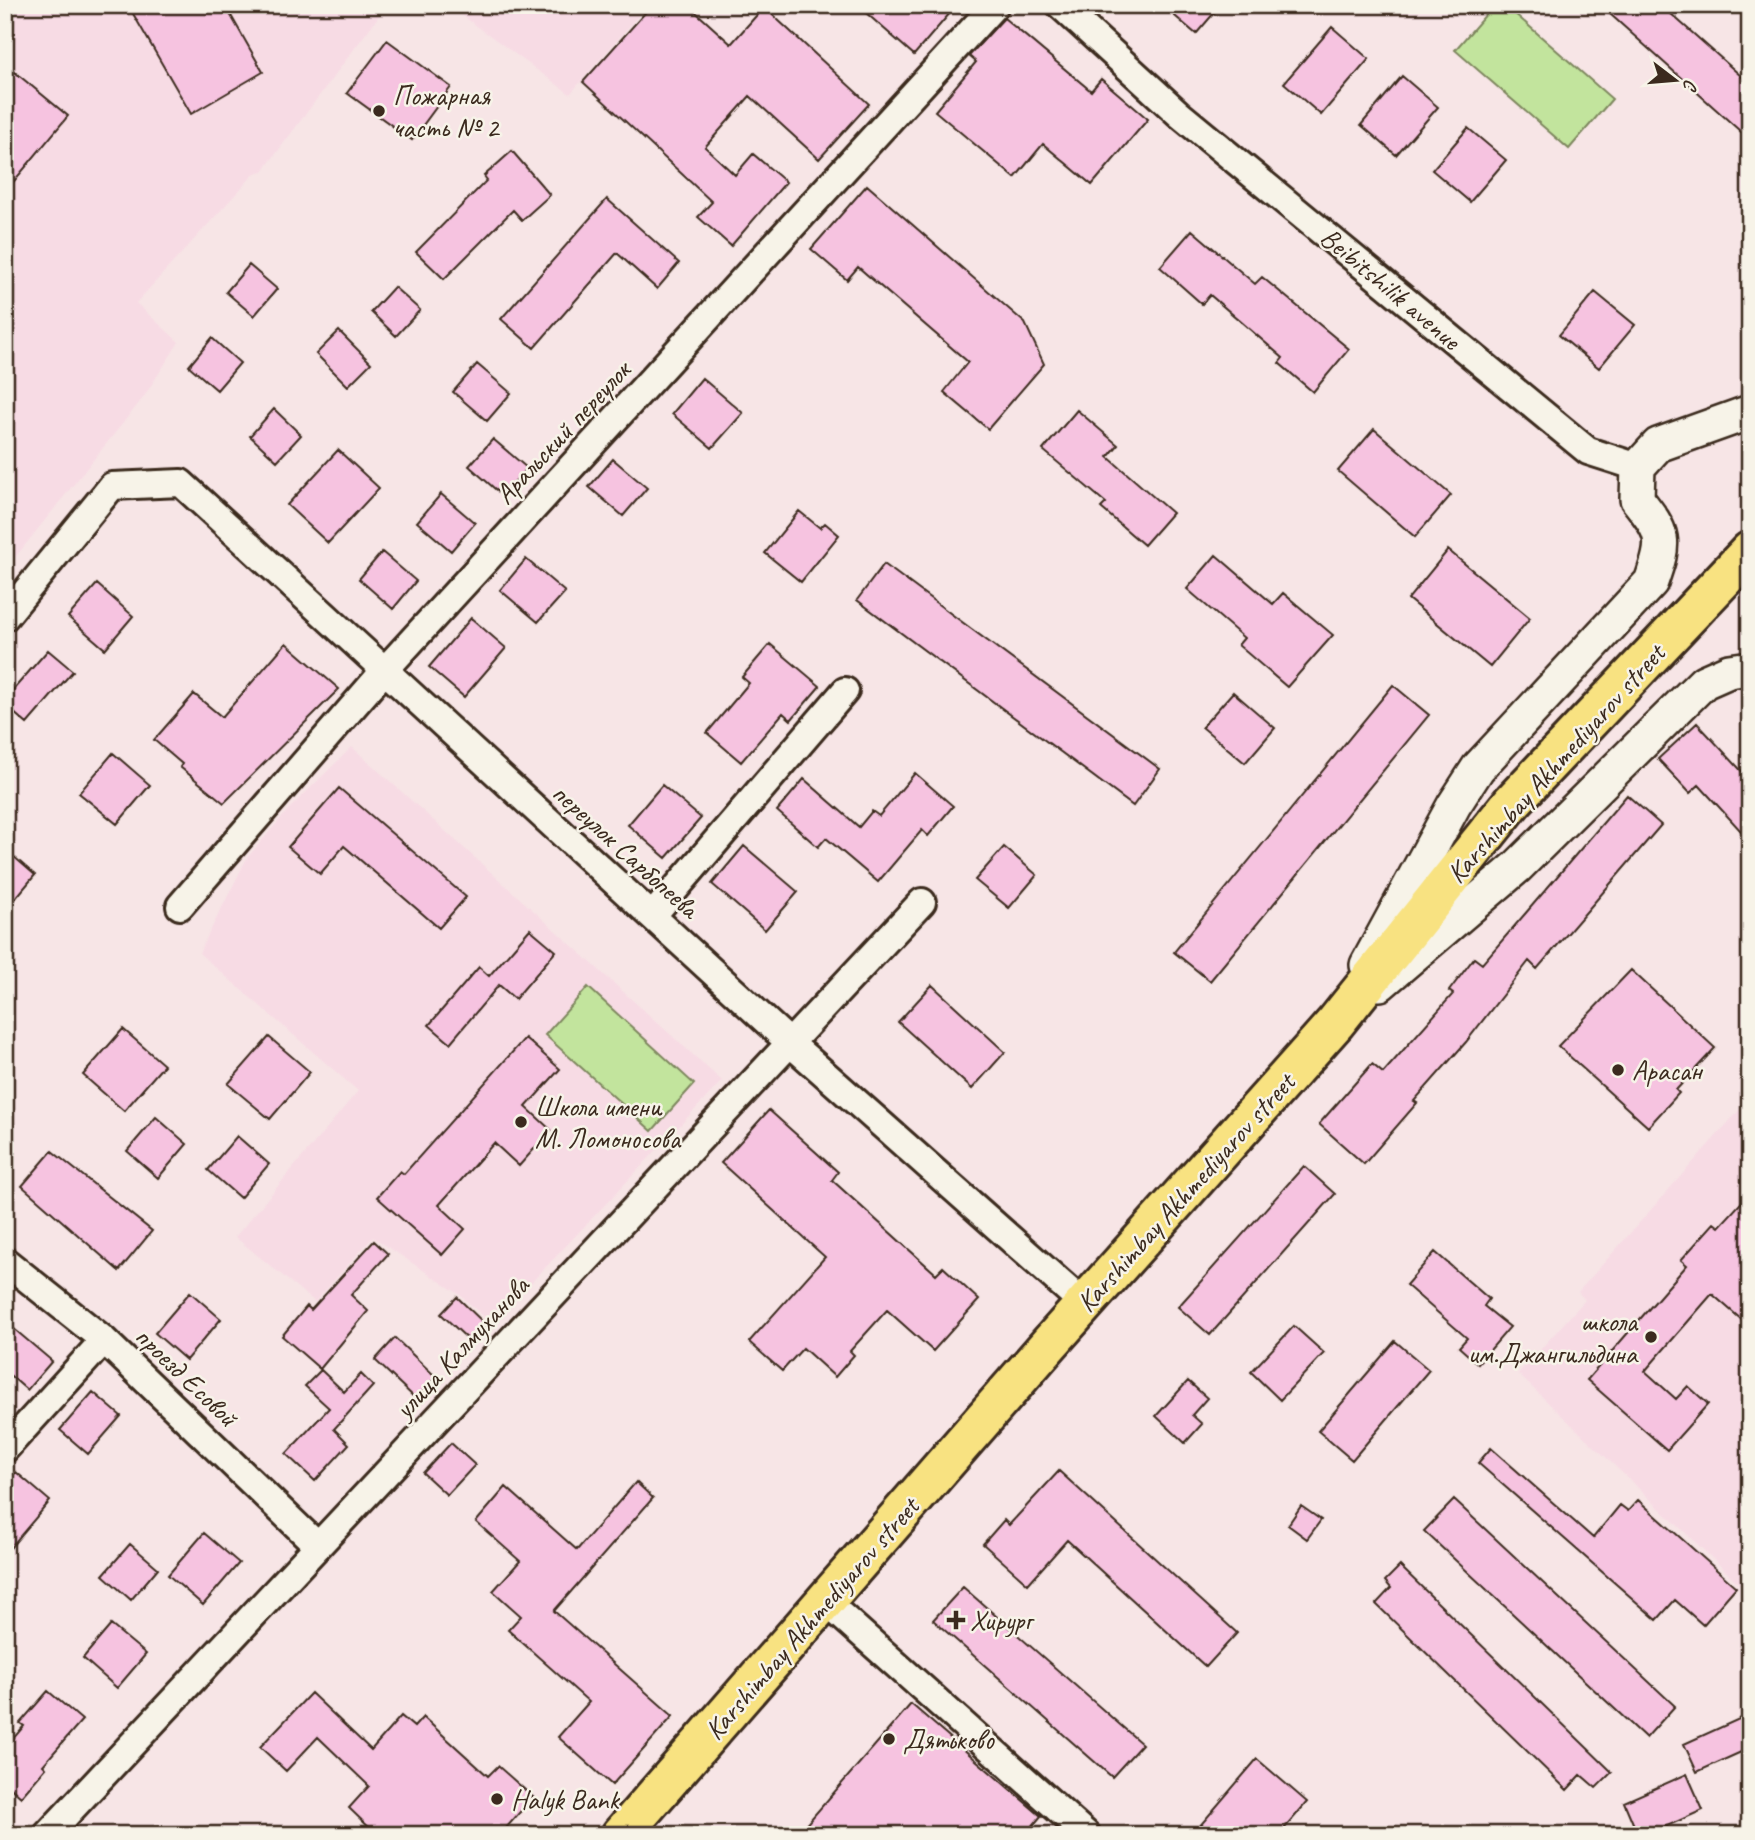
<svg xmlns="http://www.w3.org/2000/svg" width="1755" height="1840" font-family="Caveat,sans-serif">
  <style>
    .built { fill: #f7dbe4 }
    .green { fill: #c2e49d; stroke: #7e875e; stroke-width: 2 }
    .building { fill: #f6c3e0; stroke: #3b2a1e; stroke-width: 2 }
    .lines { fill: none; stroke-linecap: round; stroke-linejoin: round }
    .minor-casing { stroke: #3b2a1e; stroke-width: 32 }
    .tertiary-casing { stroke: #3b2a1e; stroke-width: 38 }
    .primary-casing { stroke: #3b2a1e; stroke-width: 44 }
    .minor { stroke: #f7f3e8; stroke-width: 26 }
    .tertiary { stroke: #f7f3e8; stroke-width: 33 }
    .primary { stroke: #f8e281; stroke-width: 38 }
    .poi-dot { fill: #3b2a1e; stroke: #f7f3e8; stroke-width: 2.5 }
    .labels { text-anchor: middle; stroke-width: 5; stroke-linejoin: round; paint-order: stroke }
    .poi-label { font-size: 28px; fill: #3b2a1e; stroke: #f7f3e8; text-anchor: start }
    .street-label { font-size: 28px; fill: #3b2a1e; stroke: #f7f3e8 }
  </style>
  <rect width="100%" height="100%" fill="#f7e5e6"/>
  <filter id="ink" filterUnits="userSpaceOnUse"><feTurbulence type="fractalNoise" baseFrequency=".0143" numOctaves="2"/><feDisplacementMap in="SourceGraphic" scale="14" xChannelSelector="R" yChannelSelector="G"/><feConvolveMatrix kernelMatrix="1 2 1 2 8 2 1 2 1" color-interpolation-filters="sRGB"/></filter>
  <g filter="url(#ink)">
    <path class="built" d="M5 5H387L263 171 255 173 136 303 179 342 143 398 5 570Z
      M448 5H648L570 94Z
      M352 747 722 1081 492 1324 459 1294 373 1237 315 1302 235 1237 358 1091 199 953 247 858 289 809Z
      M1750 1098V1594L1518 1374 1585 1300 1578 1292Z"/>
    <path class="green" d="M1494 5H1505L1612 99 1569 149 1455 50Z
      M588 987 694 1084 652 1131 545 1035Z"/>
    <path class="building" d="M128 5H225L263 72 191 114Z
      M652 5H688L731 44 764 7 869 104 819 159 750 96 705 147 735 175 753 154 786 182 731 246 698 217 712 202 583 82Z
      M857 5H957L914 55Z
      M1162 5H1221L1196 34Z
      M1600 5H1661L1750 84V140Z
      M1004 18 1091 91 1101 79 1148 119 1092 185 1043 144 1015 178 935 111 976 62 969 56Z
      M1332 27 1369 59 1321 115 1284 83Z
      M387 40 451 87 412 140 347 93Z
      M5 64 68 116 5 192Z
      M1402 76 1438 107 1396 155 1361 125Z
      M1468 128 1506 160 1470 202 1432 170Z
      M512 151 550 195 522 220 513 210 444 279 416 252 487 180 484 176Z
      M867 185 1025 323 1044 364 988 429 944 392 968 362 858 267 847 280 811 249Z
      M607 199 679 263 657 289 617 253 534 348 501 319Z
      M1192 230 1255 284 1262 277 1349 349 1313 392 1279 363 1283 358 1210 295 1202 304 1160 267Z
      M249 265 277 289 254 316 226 292Z
      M394 287 420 310 396 336 371 312Z
      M1595 292 1635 325 1599 368 1559 335Z
      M339 331 371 363 348 386 316 354Z
      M212 338 240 363 217 390 189 366Z
      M477 364 511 393 487 421 453 392Z
      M702 378 743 413 712 448 672 414Z
      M274 409 301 435 277 461 250 436Z
      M1077 410 1118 445 1108 457 1172 513 1144 545 1101 508 1106 503 1043 450Z
      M1374 429 1451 495 1415 537 1338 471Z
      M493 439 527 468 503 496 469 466Z
      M338 450 379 488 328 543 287 505Z
      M613 459 647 488 623 516 589 487Z
      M441 494 475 523 451 551 417 522Z
      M799 511 820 528 825 523 839 535 801 582 765 553Z
      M1448 550 1530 618 1490 667 1408 599Z
      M382 552 416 581 393 609 359 579Z
      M1216 555 1273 604 1283 593 1333 635 1287 687 1238 645 1244 638 1187 589Z
      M526 559 565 592 538 622 500 590Z
      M884 564 1160 769 1133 806 857 600Z
      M97 584 133 616 105 649 68 617Z
      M471 618 506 648 464 697 429 667Z
      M286 643 339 689 224 803 180 767 182 764 154 740 194 694 222 717Z
      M770 644 820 686 791 720 783 713 741 762 707 733 749 683 742 677Z
      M48 650 73 671 27 724 5 705V699Z
      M1393 685 1429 715 1210 981 1174 952Z
      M1233 692 1275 728 1245 763 1202 727Z
      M1697 723 1750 780V841L1699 785 1690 793 1658 759Z
      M113 753 150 785 117 824 79 793Z
      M915 773 953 806 928 836 922 830 878 882 826 838 818 847 777 811 804 779 859 827 872 811 879 816Z
      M662 785 701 818 666 858 628 825Z
      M339 788 466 897 439 928 344 846 320 874 288 847Z
      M1627 795 1661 825 1537 969 1529 961 1466 1042 1414 1101 1417 1103 1364 1164 1319 1124 1372 1064 1383 1073 1453 994 1449 991 1474 958 1482 964Z
      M744 846 798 892 765 930 712 884Z
      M1004 847 1037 875 1009 908 975 880Z
      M5 849 35 875 5 911Z
      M530 929 556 951 515 999 499 985 450 1043 429 1025 479 967 489 976Z
      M1631 970 1715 1048 1676 1090 1679 1093 1648 1127 1558 1046Z
      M932 985 1005 1052 972 1089 898 1022Z
      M123 1029 164 1065 124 1111 83 1075Z
      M269 1037 310 1072 270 1119 228 1084Z
      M525 1038 560 1069 526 1107 551 1130 519 1166 494 1143 439 1205 465 1229 442 1255 377 1197 400 1171 404 1174Z
      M769 1110 838 1172 832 1180 936 1274 943 1267 979 1300 933 1351 887 1310 850 1351 854 1355 835 1377 803 1348 782 1371 749 1342 825 1257 721 1163Z
      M156 1117 187 1144 158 1178 127 1151Z
      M237 1136 269 1164 240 1198 208 1170Z
      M52 1151 152 1231 119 1271 22 1186Z
      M1304 1166 1335 1194 1210 1335 1178 1307Z
      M1750 1193V1327L1712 1294 1645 1371 1676 1399 1688 1386 1708 1404 1667 1450 1587 1380 1687 1265 1681 1260 1714 1223 1719 1227Z
      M374 1241 388 1254 351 1295 368 1311 320 1369 282 1336 307 1306 311 1310Z
      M1435 1252 1489 1299 1484 1306 1510 1327 1478 1364 1459 1347 1467 1338 1406 1285Z
      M190 1292 221 1319 186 1360 155 1333Z
      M457 1297 486 1325 471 1342 441 1314Z
      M1294 1326 1324 1353 1280 1400 1251 1372Z
      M13 1328 52 1361 27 1390 5 1371V1338Z
      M395 1338 436 1377 416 1399 375 1360Z
      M1395 1341 1429 1370 1352 1460 1318 1431Z
      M321 1370 344 1392 361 1374 373 1386 334 1429 349 1444 315 1481 286 1454 329 1408 305 1386Z
      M1188 1381 1207 1398 1192 1415 1202 1424 1185 1443 1156 1416Z
      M93 1392 121 1416 88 1454 60 1430Z
      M451 1443 475 1465 447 1495 423 1473Z
      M1491 1448 1593 1538 1620 1505 1628 1511 1638 1500 1736 1587 1703 1625 1675 1600 1657 1620 1478 1463Z
      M1059 1471 1237 1633 1206 1667 1067 1540 1028 1584 983 1544 1004 1520 1009 1525Z
      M16 1472 50 1501 5 1554V1484Z
      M636 1482 653 1498 554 1611 673 1716 612 1785 558 1737 589 1702 508 1630 521 1616 493 1591 520 1561 476 1522 506 1487 577 1550Z
      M1454 1500 1675 1706 1646 1738 1424 1531Z
      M1301 1506 1321 1520 1307 1539 1288 1525Z
      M204 1533 239 1563 203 1605 168 1575Z
      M130 1544 158 1568 131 1600 103 1575Z
      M1400 1566 1612 1772 1596 1788 1581 1775 1567 1790 1376 1604 1391 1588 1385 1581Z
      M963 1587 1142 1744 1112 1777 933 1620Z
      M111 1625 146 1654 117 1688 83 1658Z
      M48 1691 82 1720 43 1765 46 1768 21 1797 5 1783V1748L24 1726 20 1723Z
      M311 1693 371 1750 401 1716 414 1727 423 1717 488 1776 498 1766 533 1797 500 1835H377L349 1808 369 1786 318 1737 286 1771 260 1747Z
      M911 1704 1041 1816 1025 1835H797Z
      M1750 1714V1748L1697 1772 1684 1744Z
      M1257 1759 1307 1802 1279 1835H1192Z
      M1687 1774 1703 1810 1647 1835H1638L1624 1802Z"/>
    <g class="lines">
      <defs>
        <path id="minor" d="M1060 5 1179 114 1588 451 1638 467
          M5 617 112 486 181 483 790 1043 1084 1304
          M180 906 384 671 995 5
          M652 916 845 691
          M5 1261 104 1340 318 1546
          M5 1449 104 1340
          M825 1601 1087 1835
          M47 1835 922 902"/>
        <path id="tertiary" d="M1367 965 1454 805 1478 768 1651 582C1666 540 1665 534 1637 499L1638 467 1658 445 1750 412
          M1380 984 1517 867 1704 682 1729 671 1750 668"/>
        <path id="primary" d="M621 1835 1049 1344 1336 1022 1513 801 1750 551"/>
      </defs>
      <use href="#minor" class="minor-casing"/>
      <use href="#tertiary" class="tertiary-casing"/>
      <use href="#primary" class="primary-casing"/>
      <use href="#minor" class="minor"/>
      <use href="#tertiary" class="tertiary"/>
      <use href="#primary" class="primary"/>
    </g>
  </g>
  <g class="poi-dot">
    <circle cx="379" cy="111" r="7"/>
    <circle cx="1618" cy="1070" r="7"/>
    <circle cx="521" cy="1122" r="7"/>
    <circle cx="1651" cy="1337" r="7"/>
    <path d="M952.5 1609.5h7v7h7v7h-7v7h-7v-7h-7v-7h7z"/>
    <circle cx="889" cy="1739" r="7"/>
    <circle cx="497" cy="1799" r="7"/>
  </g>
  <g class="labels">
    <g class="poi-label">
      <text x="393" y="105">Пожарная<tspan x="393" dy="32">часть № 2</tspan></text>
      <text x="1632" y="1080">Арасан</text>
      <text x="535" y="1116">Школа имени<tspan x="535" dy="32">М. Ломоносова</tspan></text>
      <text x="1637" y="1331" text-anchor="end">школа<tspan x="1637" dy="32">им.Джангильдина</tspan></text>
      <text x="970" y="1630">Хирург</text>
      <text x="903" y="1749">Дятьково</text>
      <text x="511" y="1809">Halyk Bank</text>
    </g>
    <g class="street-label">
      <text transform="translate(1391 288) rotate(40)" y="10">Beibitshilik avenue</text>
      <text transform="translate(562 432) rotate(-47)" y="10">Аральский переулок</text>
      <text transform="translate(1555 763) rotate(-48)" y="10">Karshimbay Akhmediyarov street</text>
      <text transform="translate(626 850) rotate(42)" y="10">переулок Сарбопеева</text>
      <text transform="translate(1185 1192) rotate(-48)" y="10">Karshimbay Akhmediyarov street</text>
      <text transform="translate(461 1347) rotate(-47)" y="10">улица Калмуханова</text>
      <text transform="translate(187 1376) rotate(44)" y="10">проезд Есовой</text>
      <text transform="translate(811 1618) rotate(-49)" y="10">Karshimbay Akhmediyarov street</text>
    </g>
  </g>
  <rect width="1755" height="1840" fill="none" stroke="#f7f3e8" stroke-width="28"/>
  <rect x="14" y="14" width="1727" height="1812" fill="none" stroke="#3b2a1e" stroke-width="2.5" filter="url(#ink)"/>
  <g transform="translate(1675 80) rotate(106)" stroke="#f7f3e8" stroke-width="5" paint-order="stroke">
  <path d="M0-5L12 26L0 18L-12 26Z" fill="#3b2a1e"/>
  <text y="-10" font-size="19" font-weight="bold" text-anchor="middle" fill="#3b2a1e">С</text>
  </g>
</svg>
